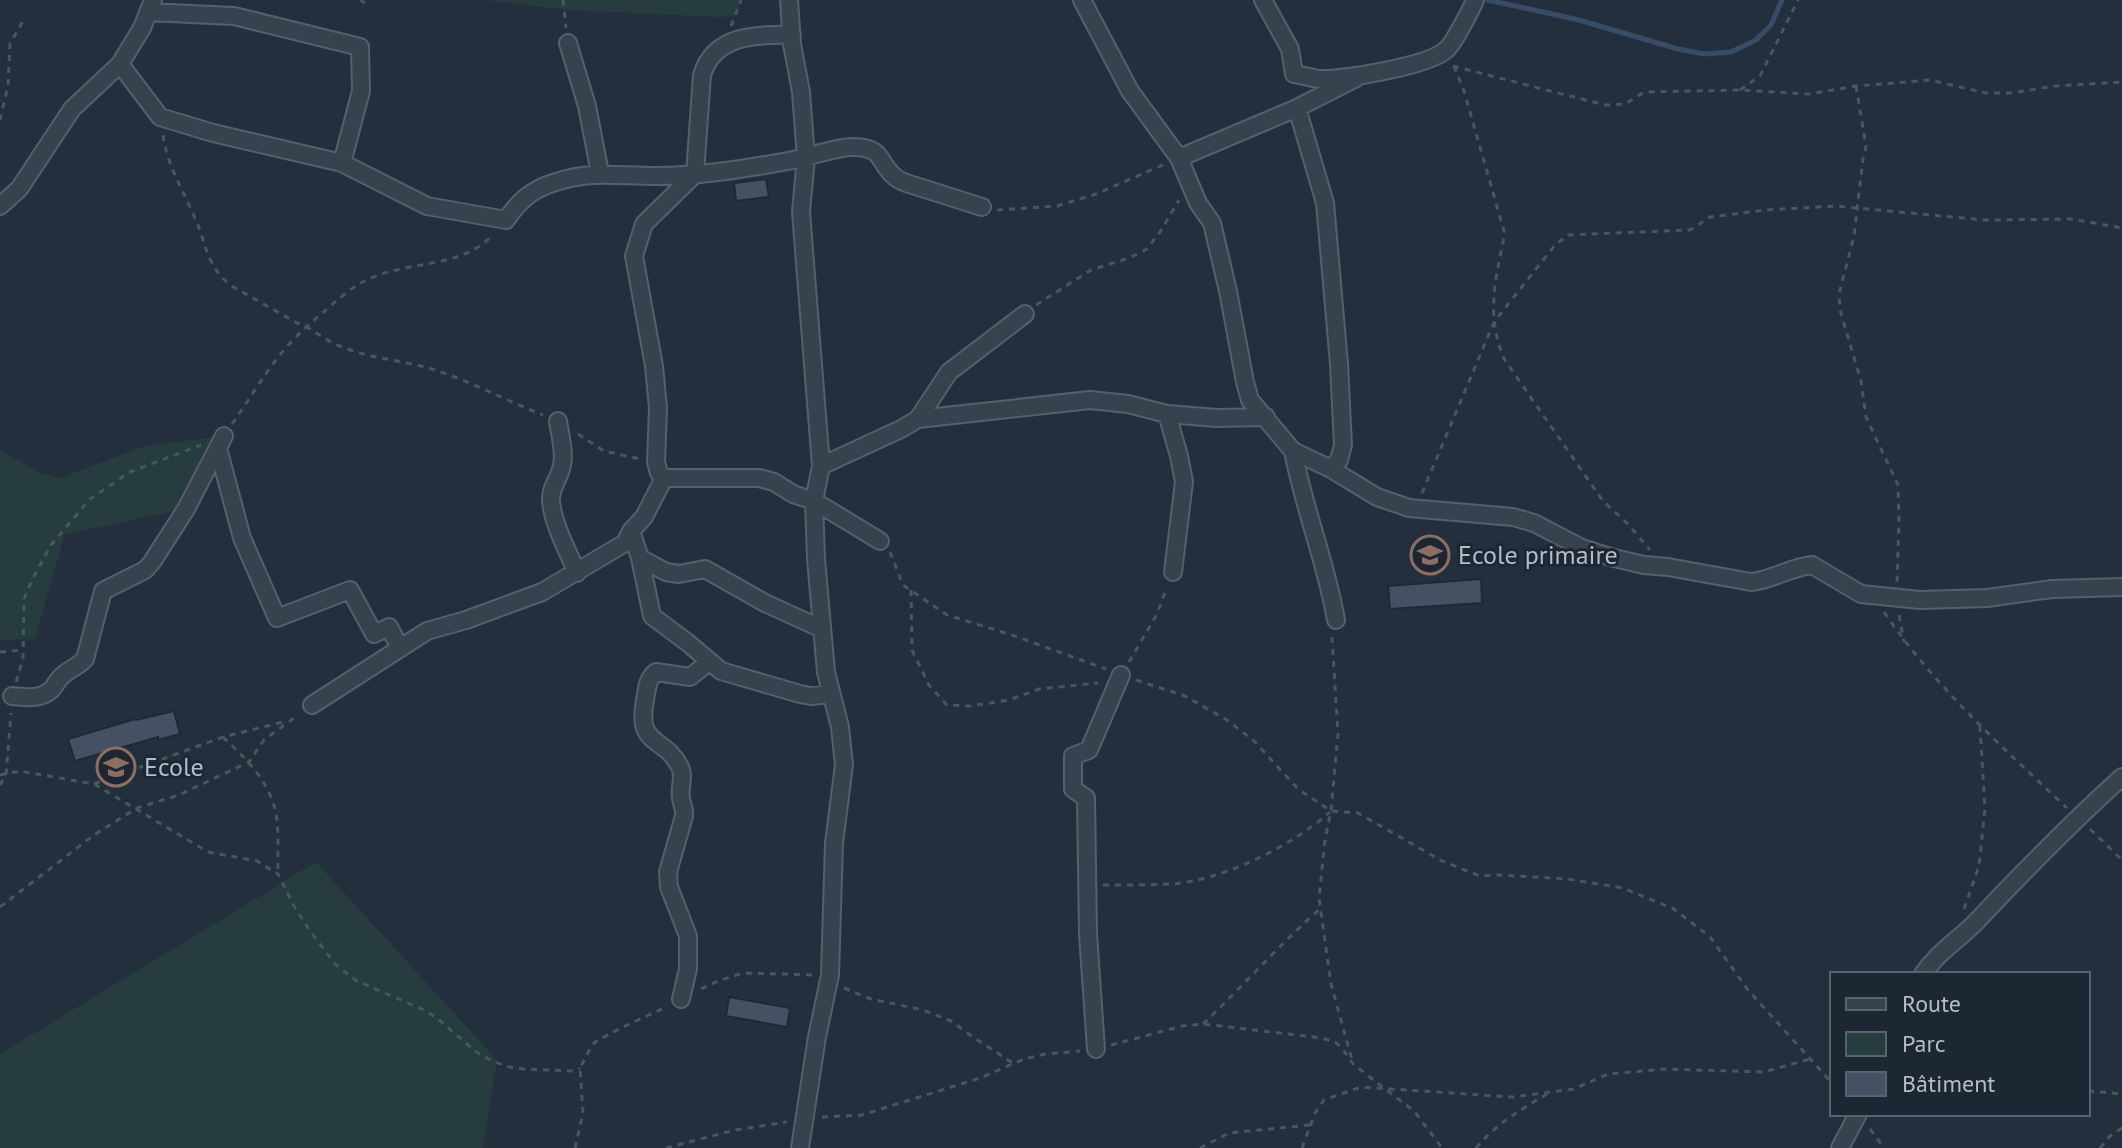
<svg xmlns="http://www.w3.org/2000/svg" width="2122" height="1148" font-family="'PT Sans',sans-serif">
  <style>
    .green { fill: #263c3f }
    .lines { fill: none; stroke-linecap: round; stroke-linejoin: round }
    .stream { stroke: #394c67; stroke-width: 5 }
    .building { fill: #455162; stroke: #1f2835; stroke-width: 2 }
    .street-casing { stroke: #565f6c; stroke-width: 20 }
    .path { stroke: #44595c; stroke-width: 3; stroke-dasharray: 6 6; stroke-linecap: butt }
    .street { stroke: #38414e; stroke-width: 16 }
    .labels { text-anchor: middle; stroke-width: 6; stroke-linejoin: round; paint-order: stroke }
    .poi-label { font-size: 26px; fill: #b4bcc9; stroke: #1d2633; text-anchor: start }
  </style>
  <rect width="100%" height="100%" fill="#242f3e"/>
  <path class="green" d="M486 0H741L735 16 719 17 567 10Z
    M224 436 186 509 65 534 35 639 0 640V449L38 472 60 478 145 446Z
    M316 862 497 1060 483 1148H0V1054Z"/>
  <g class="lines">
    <path class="stream" d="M1488 0 1579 20 1678 49 1704 54 1731 52 1756 40 1771 25 1782 0"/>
  </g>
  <path class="building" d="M766 179 769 197 736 201 734 183Z
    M1481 579 1482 603 1390 609 1388 586Z
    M174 711 180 734 158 740V737L75 761 68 739 135 719 136 720Z
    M729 997 790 1008 787 1027 726 1016Z"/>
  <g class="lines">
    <defs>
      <path id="street" d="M789 0 792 44 801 92 806 158 801 212 821 466 814 501 816 559 826 672 840 727 844 765 834 843 830 975 817 1037 800 1148
        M1082 0 1130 91 1179 158 1198 203 1212 223 1228 291 1245 382 1250 400 1293 451 1331 469 1377 497 1409 508 1513 517 1534 523 1582 548 1610 557 1644 565 1668 567 1751 582C1772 580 1791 567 1812 565L1861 594 1920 600 1987 598 2052 589 2122 587
        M1263 0 1290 49 1294 74C1302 75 1311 78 1319 79 1343 80 1430 66 1447 49 1453 44 1472 8 1475 0
        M148 12 234 16 360 47 361 91 342 163
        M568 43 587 106 600 173
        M120 64 160 117 213 133 342 163 427 206 506 220C519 201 531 190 553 183 592 170 616 176 655 176 700 176 744 169 788 161 806 158 839 146 854 147 885 148 877 162 895 177 898 180 902 181 906 183L982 207
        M1297 108 1325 203 1339 364 1343 445 1339 460 1331 469
        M1179 158 1297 108 1356 78
        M0 206 19 189 72 109 120 64 142 28 153 0
        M1167 414 1179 456 1184 482 1173 572
        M918 419 1090 400 1128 404 1167 414 1217 418 1266 417
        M558 421C560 435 565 452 562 465 560 478 550 487 551 501 553 525 568 551 577 573
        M218 448 242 538 277 618 350 590 374 634 389 627 400 648
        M1293 451C1304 509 1326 562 1336 620
        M821 466 901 429 918 419 949 372 1025 314
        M664 478 659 473 656 462 658 408 654 366 634 256 644 224 695 174 702 75C714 35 756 34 792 35
        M631 531 640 558 652 616 688 643 721 671 800 694 811 696 831 694
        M640 558 666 572 679 574 705 569 765 603 822 629
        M12 696C25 697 40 700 51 690 55 686 58 679 63 675 71 668 79 666 85 659L103 591 145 570 152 562 186 509 224 436
        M312 705 427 631 466 620 542 592 625 543 631 531 644 517 664 478H759L774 482 793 494 814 501 880 541
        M1923 974C1937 953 1958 940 1976 922 2023 872 2071 823 2122 777
        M681 999 688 969V936L669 887 668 872 684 816C685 809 682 805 681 798 679 787 685 777 680 767 664 735 636 748 645 700 647 689 647 679 656 672L690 677 709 662
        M1096 1049 1088 934 1086 798 1073 789V756L1089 750 1121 675
        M1840 1148 1858 1114"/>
    </defs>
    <use href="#street" class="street-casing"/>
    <path class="path" d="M360 0 365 3
      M563 0 566 28
      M731 26 741 0
      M1453 66 1605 105 1625 104 1644 92 1740 90 1809 94 1856 86 1930 80 1986 93H2011L2055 86 2122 82
      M1454 66 1464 91 1504 231V237C1495 283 1486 314 1504 359L1603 501 1627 523 1650 550
      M1856 86 1866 146 1863 159 1854 236 1839 294 1840 310 1861 381 1866 417 1898 485 1899 521 1897 583
      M1740 90 1760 76 1798 0
      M0 120 8 86 10 44 24 19
      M163 135C167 165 183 190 195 218 207 245 205 263 230 285L297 323C312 328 324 340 340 346 370 359 404 360 435 370 472 382 507 401 543 415
      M997 210 1057 206 1096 194 1165 164
      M1036 305 1091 270 1129 258 1147 249 1160 232 1179 200
      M232 424C252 396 269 365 293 340 304 328 317 318 329 307 341 297 354 285 369 279 410 260 460 269 493 235
      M578 434 604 451 640 459
      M1422 493 1494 322 1555 245 1568 235 1690 230 1710 217 1765 210 1836 206 1984 220 2072 219 2122 228
      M890 552 903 585 947 615 1009 634 1106 669
      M911 590 912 650 929 685 947 705 971 706 1009 700 1039 689 1098 683
      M1884 612C1935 687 2002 747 2067 808
      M1899 615 1904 642
      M1332 637 1338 734 1331 811 1325 840 1319 898 1331 984 1352 1060
      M0 652 23 650
      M1129 662 1157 614 1167 587
      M1136 680 1185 696 1227 720 1254 741 1298 789 1331 811 1358 813 1442 861 1480 876 1499 875 1568 879 1623 888 1674 909 1710 937 1748 990 1832 1083
      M16 682 23 659 24 599 32 580 51 545 90 499 130 472 201 445
      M223 737C241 754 261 773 271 797 281 820 277 849 278 874
      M0 775 20 771 94 784 208 852 257 861 278 874 294 906 308 928 335 964 355 980 424 1010 438 1019 475 1051 492 1061 509 1067 524 1069 576 1071 580 1068
      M94 784 223 737 287 721
      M0 785 6 775 11 713
      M2090 829 2122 860
      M1103 885C1126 885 1149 885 1172 884 1223 880 1292 846 1330 812
      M0 907 94 835 137 808 179 795 249 762 264 740 298 715
      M1964 909 1979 866 1985 808 1980 727
      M844 988 871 999 923 1010 951 1021 970 1035 1014 1064
      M701 989 718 981 743 973 814 975
      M1203 1024C1243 986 1279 945 1320 909
      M1111 1045 1182 1026 1203 1024 1322 1038 1335 1042 1342 1048 1353 1064 1415 1112 1442 1148
      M2088 1091 2122 1094
      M822 1117 862 1115 980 1078 1024 1059 1045 1054 1080 1051
      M1870 1129 1884 1148
      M575 1148 583 1113 580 1068 591 1047 595 1042 621 1028 666 1007
      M666 1148 735 1130 787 1122
      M1200 1148 1229 1133 1310 1125
      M1302 1148 1315 1113 1324 1100 1361 1087 1512 1097 1574 1089 1608 1074 1665 1069 1764 1072 1810 1059
      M1476 1148C1496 1124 1520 1110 1547 1094
      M2100 1148 2110 1136 2122 1128"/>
    <use href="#street" class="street"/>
  </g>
  <defs>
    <symbol id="school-ring" viewBox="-11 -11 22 22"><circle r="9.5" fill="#1d2633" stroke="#8d6e63" stroke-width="1.5"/><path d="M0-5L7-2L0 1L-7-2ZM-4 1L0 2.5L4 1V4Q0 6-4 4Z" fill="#8d6e63"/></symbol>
  </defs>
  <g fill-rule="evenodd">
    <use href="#school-ring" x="1408" y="533" width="44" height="44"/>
    <use href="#school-ring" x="94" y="745" width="44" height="44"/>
  </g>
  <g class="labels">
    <g class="poi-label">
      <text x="1458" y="564">Ecole primaire</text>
      <text x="144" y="776">Ecole</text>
    </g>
  </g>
  <rect x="1830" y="972" width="260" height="144" fill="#1d2633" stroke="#59626f" stroke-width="2"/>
  <rect x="1846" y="998" width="40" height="12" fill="#38414e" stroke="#59626f" stroke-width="2"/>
  <text x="1902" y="1012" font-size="24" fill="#b4bcc9">Route</text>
  <rect x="1846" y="1032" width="40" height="24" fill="#263c3f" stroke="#59626f" stroke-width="2"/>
  <text x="1902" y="1052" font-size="24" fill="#b4bcc9">Parc</text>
  <rect x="1846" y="1072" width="40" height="24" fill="#455162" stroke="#59626f" stroke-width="2"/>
  <text x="1902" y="1092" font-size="24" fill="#b4bcc9">Bâtiment</text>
</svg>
